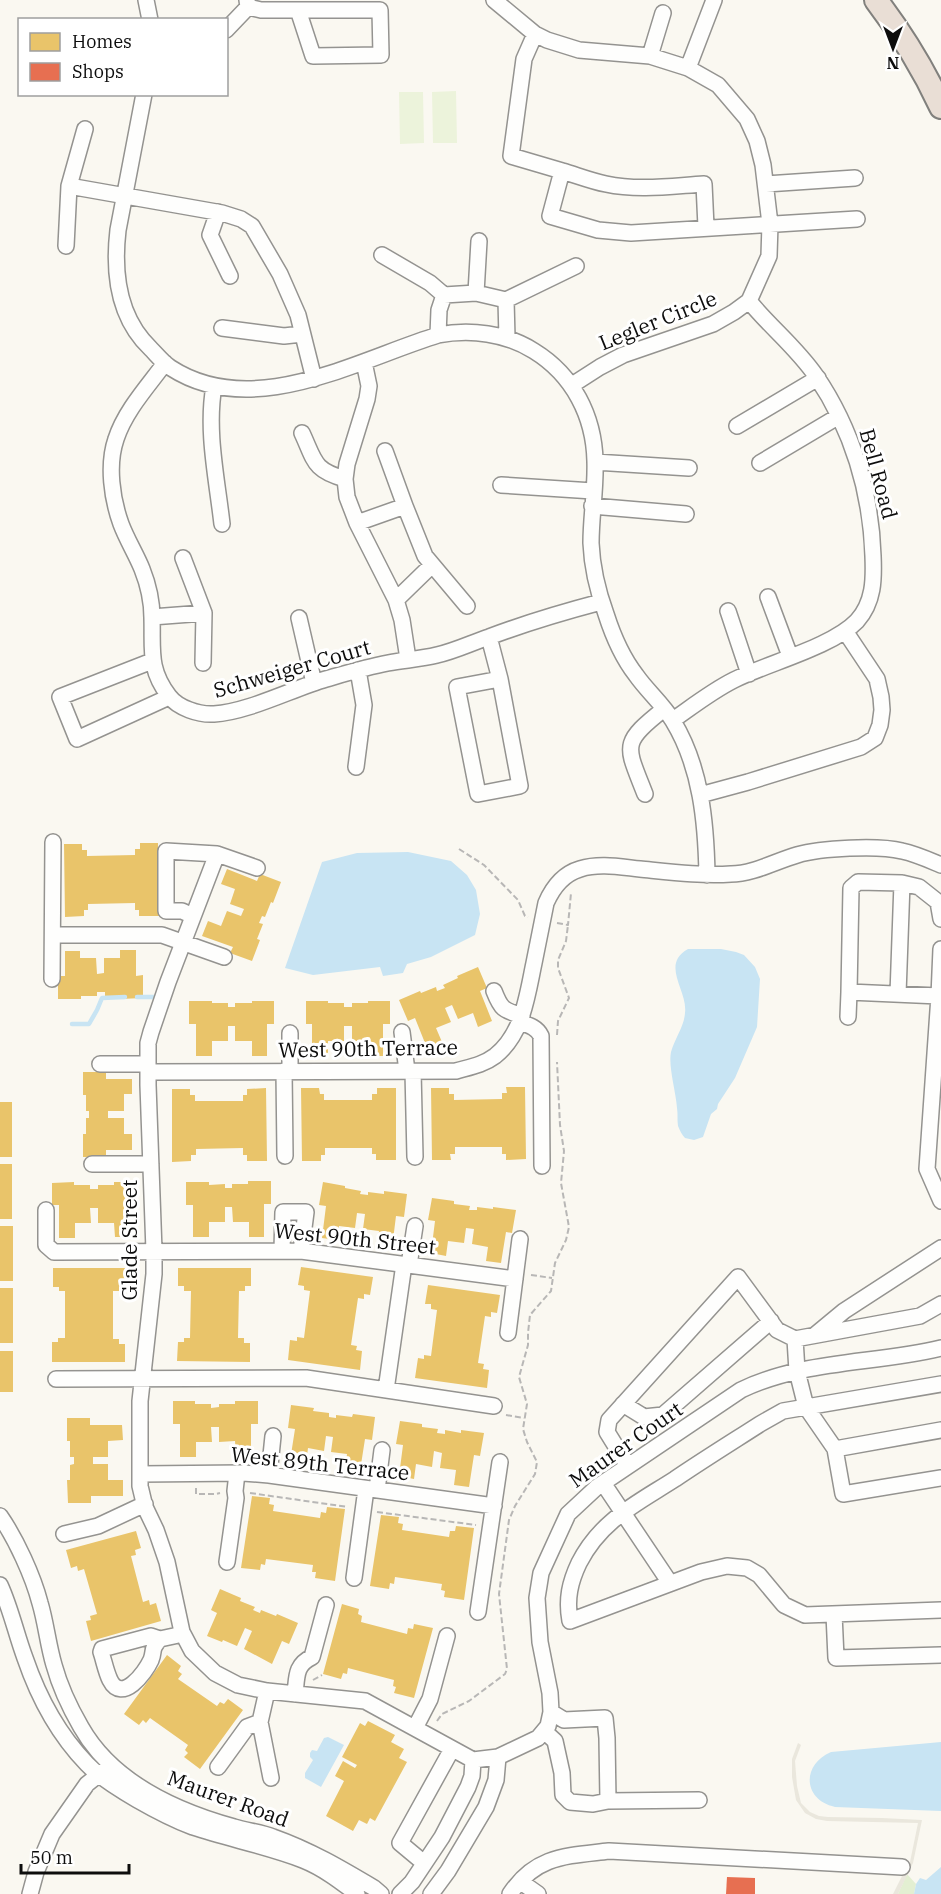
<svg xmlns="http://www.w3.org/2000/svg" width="941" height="1894" font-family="'IBM Plex Serif',serif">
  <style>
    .green { fill: #e3efd2 }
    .pitch { fill: #ecf3db }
    .plaza { fill: #eae7dd }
    .water { fill: #c8e4f3 }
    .homes { fill: #e9c46a }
    .shops { fill: #e76f51 }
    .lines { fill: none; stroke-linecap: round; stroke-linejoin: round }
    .stream { stroke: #c8e4f3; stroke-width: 4.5 }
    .minor-casing { stroke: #949390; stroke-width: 18 }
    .highway-casing { stroke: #81807d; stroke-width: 26 }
    .path { stroke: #b8b7b6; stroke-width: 2; stroke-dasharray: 6 3; stroke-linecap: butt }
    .minor { stroke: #fefefd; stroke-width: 15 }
    .highway { stroke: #e9ded5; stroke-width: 22 }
    .labels { text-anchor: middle; stroke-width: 6; stroke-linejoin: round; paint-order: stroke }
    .street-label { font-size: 21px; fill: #0d0d0d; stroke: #fff }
  </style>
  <rect width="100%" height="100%" fill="#faf8f1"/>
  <path class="green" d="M907 1874 916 1884 914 1894H898Z"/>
  <path class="pitch" d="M456 91 457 143H433L432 92Z
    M399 92H423L424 143 400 144Z"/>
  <path class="plaza" d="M798 1743 801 1745 795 1761 797 1786 801 1803 810 1812 819 1816 828 1817 882 1818 922 1820 913 1863 898 1894H893L902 1876V1867L906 1866 910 1862 918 1823 827 1821 816 1819 805 1813 796 1800 792 1777V1759Z"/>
  <path class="water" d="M408 852 451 861 467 875 476 890 480 914 475 935 431 957 407 964 403 973 383 976 380 967 313 975 285 968 322 862 357 853Z
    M688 949H721L736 952 744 955 755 967 760 979 757 1027 735 1078 718 1104 717 1109 711 1114 703 1137 694 1140 685 1138C682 1135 680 1131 678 1126 677 1120 678 1114 677 1108 676 1092 668 1066 671 1052 675 1038 684 1027 685 1013 688 990 660 965 688 949Z
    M328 1737 344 1745 321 1787 305 1778V1773L313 1760 310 1757V1753L312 1750 317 1751 324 1738Z
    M941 1742V1811L835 1807C803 1800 801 1765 831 1752Z
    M941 1867V1894H914L916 1884 920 1878 926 1880Z"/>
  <path class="homes" d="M140 843H158L159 916H139V910H135V903L88 904V910H84V916L65 917 64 844H82V850H87V856L135 855V849H140Z
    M227 869 257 881 260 874 281 882 273 903 271 902 265 917 262 916 259 923 263 924 257 939 260 940 252 961 230 953 233 947 202 936 208 921 221 926 227 911 241 916 244 909 230 904 235 889 221 884Z
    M120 950H136V976L143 975V998L120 999V996H105V992H97V996H81V999H58V976H65V951H80V958H96L97 974 104 973V958H120Z
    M478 967 487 988 480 991 492 1021 478 1027 473 1013 458 1019 452 1005 445 1008 451 1022 436 1028 442 1042 427 1048 415 1018 408 1021 399 1000 420 991 421 993 436 987 437 991 445 988 443 985 458 978 457 976Z
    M189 1001H212V1003H228V1007H235V1003H252V1001H274V1024H267V1056H252V1041H235V1026H228V1041H212V1056H196V1024H189Z
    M306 1001H328V1003H344V1007H352V1003H368V1001H390V1024H383V1056H368V1041H352V1026H344V1041H328V1056H312V1024H306Z
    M83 1072H106V1079H132V1094H124V1111H108V1118H124V1134H132V1150H106V1157H83V1134H86V1118H89V1111H86V1095H83Z
    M506 1087H525L526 1159 506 1160V1154H502V1147H455V1154H450L451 1160H432L431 1088H449V1094H454V1100L502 1099V1093H507Z
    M266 1088 267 1161H247V1155H243V1148L196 1149V1155H191V1161L172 1162V1089H190V1095H195V1101H243V1095H247V1089Z
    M301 1088H319L320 1094H324V1100H372V1094H377V1088H396V1160H376V1154H372V1148H325V1155H321V1161H302Z
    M0 1102H12V1157H0Z
    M0 1164H12V1219H0Z
    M248 1181H271V1204H264V1237H249V1222H233L232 1207H225V1222H209V1237H193V1205H186V1182H209V1185L225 1184V1188H232V1184H248Z
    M74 1182V1185H90V1189H98V1185H114V1182H137V1205H130V1237H115L114 1223H98V1208H90L91 1223H75V1238H59V1205H52V1183Z
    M323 1182 345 1186V1188L361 1191 360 1194 368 1195V1192L384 1194V1191L407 1194 404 1217 396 1216 392 1248 377 1246 379 1231 363 1229 365 1214 357 1213 355 1228 339 1226 337 1240 322 1238 326 1206 319 1205Z
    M432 1198 454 1201V1204L470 1206 469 1210H477V1207L493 1209V1207L516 1210 512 1233 506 1232 501 1263 486 1261 488 1247 472 1244 474 1229 466 1228 464 1243 448 1241 446 1256 431 1253 435 1221 428 1220Z
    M0 1226H13V1281H0Z
    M301 1267 373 1277 370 1295 364 1294V1299L358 1298 351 1345 357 1346 356 1350 362 1351 360 1370 288 1360 290 1340 297 1341V1337L304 1338 310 1291 304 1290V1286L298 1285Z
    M53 1268H125V1287H119V1291H113V1339H119V1344H125V1362H52V1342H58V1338H65V1291H59V1287H53Z
    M178 1268H251V1286H245V1291H239L238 1338H244V1343H250V1362L177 1361 178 1342H184V1338H190L191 1291H184V1286H178Z
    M428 1285 500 1295 497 1313 491 1312V1317L485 1316 478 1363 484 1364 483 1369 489 1370 487 1388 415 1378 418 1358 424 1359V1355L431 1356 437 1310 431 1309V1304H425Z
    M0 1288H13V1343H0Z
    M0 1351H13V1392H0Z
    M173 1401H195V1404H211V1408L219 1407V1404H235V1401H258V1424H251V1456H236L235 1441 219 1442V1427H211L212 1442H196V1457H180V1424H173Z
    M291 1405 314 1408 313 1411 329 1413V1417L336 1418V1415L352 1417 353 1414 375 1417 372 1440 365 1439 360 1471 345 1469 347 1454 331 1452 333 1437 326 1436 324 1451 308 1448 306 1463 290 1461 295 1429 288 1428Z
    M67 1418H90V1425H122L123 1440 108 1441V1457H93V1464H108V1480H123V1496H91V1503H68L67 1480H70V1465L74 1464V1457H70V1441H67Z
    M400 1421 422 1424V1427L438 1429 437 1433 445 1434V1430L461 1433V1430L484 1433 480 1456 474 1455 469 1487 454 1485 456 1470 440 1468 442 1453 434 1451 432 1467 416 1464 414 1479 399 1476 403 1445 396 1444Z
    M252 1496 270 1498 269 1504 274 1505 273 1511 320 1518 321 1512 326 1513 327 1507 345 1509 335 1581 315 1578 316 1572H312L313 1565 266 1559 265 1565 261 1564 260 1570 241 1568Z
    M381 1515 399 1517 398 1523 403 1524 402 1530 449 1537 450 1531H455L456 1526 474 1528 464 1600 444 1597 445 1591 441 1590 442 1584 395 1577 394 1584 390 1583 389 1589 370 1586Z
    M136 1531 141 1548 135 1550 136 1555 131 1556 143 1602 149 1600 150 1605 156 1603 161 1621 91 1641 86 1621 91 1620 90 1616 97 1614 84 1569 78 1571 77 1566 71 1568 66 1550Z
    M220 1589 241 1598 240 1601 255 1607 253 1610 260 1613 261 1610 276 1616 277 1614 298 1623 289 1644 282 1641 272 1664 244 1649 252 1631 245 1628 237 1646 223 1640 222 1642 207 1636 217 1613 211 1610Z
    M342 1604 359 1609 358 1614 362 1616 361 1622 407 1634 408 1628 413 1629 414 1624 433 1628 414 1698 394 1693 396 1687 393 1686 394 1680 348 1668 347 1674 343 1673 341 1679 323 1674Z
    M167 1655 181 1666 178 1671 182 1674 178 1679 217 1706 220 1702 224 1704 228 1699 243 1710 200 1769 184 1757 188 1753 185 1750 188 1745 150 1718 146 1723 143 1720 139 1725 124 1714Z
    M368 1721 395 1735 391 1742 404 1749 399 1758 407 1762 375 1821 370 1818 367 1824 359 1820 353 1831 326 1816 344 1781 335 1776 343 1761 355 1768 357 1765 342 1757 360 1723 365 1726Z"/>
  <path class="shops" d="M727 1877 755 1878V1894H726Z"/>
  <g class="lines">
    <path class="stream" d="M137 997H158
      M72 1024H89L97 1010 102 998 125 997"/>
    <defs>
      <path id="minor" d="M146 0 150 20
        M494 0 535 34 547 40 579 50 650 56 688 68 718 85 747 119 757 141 763 165 770 224 769 256 749 301 734 312 713 324 623 355 600 367 572 385
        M248 7 261 10H380L381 55 313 56 298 10
        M226 30 248 7 247 0
        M535 34 524 59 511 156 562 171
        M650 56 663 13
        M688 68 714 0
        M144 94 118 230C113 273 118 318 151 349 157 355 163 363 171 368 253 421 357 360 438 335 470 329 506 333 534 351 573 375 594 416 595 461 596 489 591 516 591 543 592 567 598 592 606 614 613 636 622 657 636 675 647 691 663 704 673 721 701 767 706 822 707 875
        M766 184 855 178
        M69 186 222 213 241 219 252 226 280 274 298 315 314 379
        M218 212 210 235 230 276
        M706 227 704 184C672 186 638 191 606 184 591 181 576 175 562 171L550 216 598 230 631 233 857 219
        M66 246 69 186 85 129
        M382 255 430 283 444 295
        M476 293 479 241
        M222 328 284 336 302 334
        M438 335 439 310 444 295 476 293 506 300
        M507 338 506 300 576 266
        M364 362 369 386 367 399 347 464 345 479 347 497 357 523 396 600 402 620 408 659
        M165 363C148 386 125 411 116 439 107 465 112 499 121 524 127 540 136 554 142 569 148 584 152 602 152 618 153 649 148 669 169 696 178 708 199 715 214 714 248 712 292 689 326 679 347 673 367 667 388 663 404 660 421 659 437 655 455 651 471 643 489 637 526 623 563 612 601 602
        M214 386C206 431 217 479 222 524
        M737 426 818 378
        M302 433C315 461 313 470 345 479
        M595 462 689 468
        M760 463 839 416
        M501 485 593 491
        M405 506 425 556 467 606
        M592 506 686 514
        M357 523 405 506 385 451
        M768 597 790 656
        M396 600 432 565
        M728 611 749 674
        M152 617 204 613 183 558
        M299 618 314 683
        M489 637 500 679 520 786 478 794 457 687 500 679
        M152 661 60 697 77 739 169 697
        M203 663 204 613
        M673 720C693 706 712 691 734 680 768 663 832 647 857 621 874 602 874 579 873 556 871 492 852 429 816 376 797 348 770 327 749 301
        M356 767 364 705 358 670
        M645 794C626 745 620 744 664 709
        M700 795 748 782 861 747 875 738 880 725 882 710 881 697 877 679 845 631
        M217 854 168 982 151 1032 148 1043V1085L154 1251V1274L140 1401V1486L145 1507 156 1530 167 1562 182 1632 192 1651 215 1673 238 1685 267 1691 365 1701 473 1760
        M193 916 182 911H166V851L217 854 257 868
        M941 919 938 902 919 887 902 883 858 882 851 888 849 992 939 996 941 949
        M53 935H162L224 957
        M52 979 53 842
        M494 991C501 1009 503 1010 522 1016
        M898 994 902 883
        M941 996H939L927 1169 941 1201
        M848 1017 849 992
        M519 1022C528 1025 537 1027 541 1036L542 1166
        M402 1032 407 1071
        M100 1064H148
        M284 1071 285 1156
        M290 1071V1033
        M413 1071 415 1157
        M148 1072 456 1071C470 1067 483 1065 495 1056 523 1034 527 996 534 963 538 943 542 923 546 903 553 887 563 874 580 869 599 863 620 867 640 869 670 872 701 876 731 874 753 874 776 861 797 855 821 848 878 845 902 851 916 854 929 860 941 865
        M92 1164H151
        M46 1210V1245L54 1252 301 1251 515 1279
        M282 1250 283 1212H306L301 1251
        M409 1265 415 1226
        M941 1304 920 1316 795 1339 797 1371 806 1407 835 1449 843 1494 941 1478
        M508 1333 520 1239
        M815 1335 844 1311 941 1248
        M56 1379 306 1378 494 1406
        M941 1384 783 1411 760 1424C732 1442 703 1460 675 1479 636 1504 601 1520 579 1563 570 1582 566 1599 570 1621L701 1572 727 1566 747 1568 759 1575 784 1605 805 1615 941 1610
        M386 1390 404 1264
        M623 1404 644 1417 663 1415 771 1321
        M835 1449 941 1430
        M628 1466 607 1432 609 1420 738 1277 777 1330 795 1339
        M141 1474 243 1473 269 1475 494 1506
        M269 1475 273 1436
        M603 1483 670 1583
        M377 1490 382 1450
        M0 1516C16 1539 33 1576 40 1603 46 1623 48 1645 54 1665 60 1687 70 1708 81 1727 112 1782 176 1811 234 1827 247 1831 261 1832 273 1837 310 1850 342 1869 374 1888L381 1894
        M64 1534 98 1526 145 1504
        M227 1562 236 1498 235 1491 237 1473
        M354 1578 366 1489
        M0 1585C11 1609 16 1634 25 1658 38 1696 59 1735 87 1764 108 1786 164 1816 193 1827 229 1839 267 1846 303 1860 323 1868 340 1881 357 1894
        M478 1612 500 1462
        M834 1614 836 1658 941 1655
        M160 1639C150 1650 155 1650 151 1660 145 1673 122 1704 110 1680 106 1672 104 1661 101 1652L102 1649 151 1636 160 1639 183 1634
        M295 1694C297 1677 295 1665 312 1657L326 1605
        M260 1722 271 1778
        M415 1728 430 1699 447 1636
        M544 1731 555 1741 562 1773 563 1795 570 1802 593 1804 608 1801 607 1738 605 1718 564 1720 551 1712
        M473 1760 498 1757 538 1738 548 1726 551 1712 550 1693 540 1642 537 1598 541 1573 568 1514 597 1487 741 1390C803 1360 875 1364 941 1348
        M218 1767 247 1727 260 1722 267 1691
        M608 1801 699 1800
        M424 1863 400 1843 452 1749
        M521 1882 538 1894
        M30 1894 36 1872 52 1834 87 1784 107 1768
        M400 1894 412 1882 442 1837 468 1787 472 1776 473 1760
        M431 1894 448 1871 486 1807 496 1780 498 1757
        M510 1894C536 1855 567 1856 609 1851L902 1867"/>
      <path id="highway" d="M876 0C902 34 923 68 941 107"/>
    </defs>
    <use href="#minor" class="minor-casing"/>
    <use href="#highway" class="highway-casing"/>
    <path class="path" d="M459 849 484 865 518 900 525 916 528 917
      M557 923 568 925 571 893
      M557 1035 558 1021 569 998 558 968V960L566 941 568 925
      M531 1275 552 1278
      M506 1415 524 1418
      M196 1488V1494H216L220 1493
      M250 1493 348 1507
      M377 1512 476 1525
      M313 1680 322 1675
      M437 1721 442 1714 469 1701 505 1674 507 1669 499 1594 509 1520 515 1506 535 1474 537 1462 527 1442 523 1429 527 1404 519 1377 528 1345V1333L530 1315 551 1291 555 1263 566 1240 569 1227 561 1183 564 1151 560 1125 557 1062"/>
    <use href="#minor" class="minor"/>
    <use href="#highway" class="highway"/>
  </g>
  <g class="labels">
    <g class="street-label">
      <text transform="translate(658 321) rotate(-22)" y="7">Legler Circle</text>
      <text transform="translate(878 474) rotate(75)" y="7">Bell Road</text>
      <text transform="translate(292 669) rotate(-16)" y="7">Schweiger Court</text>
      <text transform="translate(368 1049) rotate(-1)" y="7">West 90th Terrace</text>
      <text transform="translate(355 1239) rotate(6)" y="7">West 90th Street</text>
      <text transform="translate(130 1240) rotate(-90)" y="7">Glade Street</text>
      <text transform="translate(626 1445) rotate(-35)" y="7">Maurer Court</text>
      <text transform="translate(320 1464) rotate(6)" y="7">West 89th Terrace</text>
      <text transform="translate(228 1799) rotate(20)" y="7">Maurer Road</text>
    </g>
  </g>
  <rect x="18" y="18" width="210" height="78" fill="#ffffff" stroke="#9e9e9e" stroke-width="1.5"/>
  <rect x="30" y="33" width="30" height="18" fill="#e9c46a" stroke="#9e9e9e" stroke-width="1.5"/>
  <text x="72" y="48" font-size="18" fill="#0d0d0d">Homes</text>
  <rect x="30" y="63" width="30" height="18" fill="#e76f51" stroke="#9e9e9e" stroke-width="1.5"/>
  <text x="72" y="78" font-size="18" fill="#0d0d0d">Shops</text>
  <g transform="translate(893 48) rotate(180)" stroke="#ffffff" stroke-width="4.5" paint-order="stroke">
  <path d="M0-4.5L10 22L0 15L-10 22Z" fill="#0d0d0d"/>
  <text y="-9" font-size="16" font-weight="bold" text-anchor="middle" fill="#0d0d0d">N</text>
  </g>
  <path d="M21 1864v9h108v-9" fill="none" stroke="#0d0d0d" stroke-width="3"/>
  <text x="30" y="1864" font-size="18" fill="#0d0d0d" stroke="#ffffff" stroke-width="4.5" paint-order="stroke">50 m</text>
</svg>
